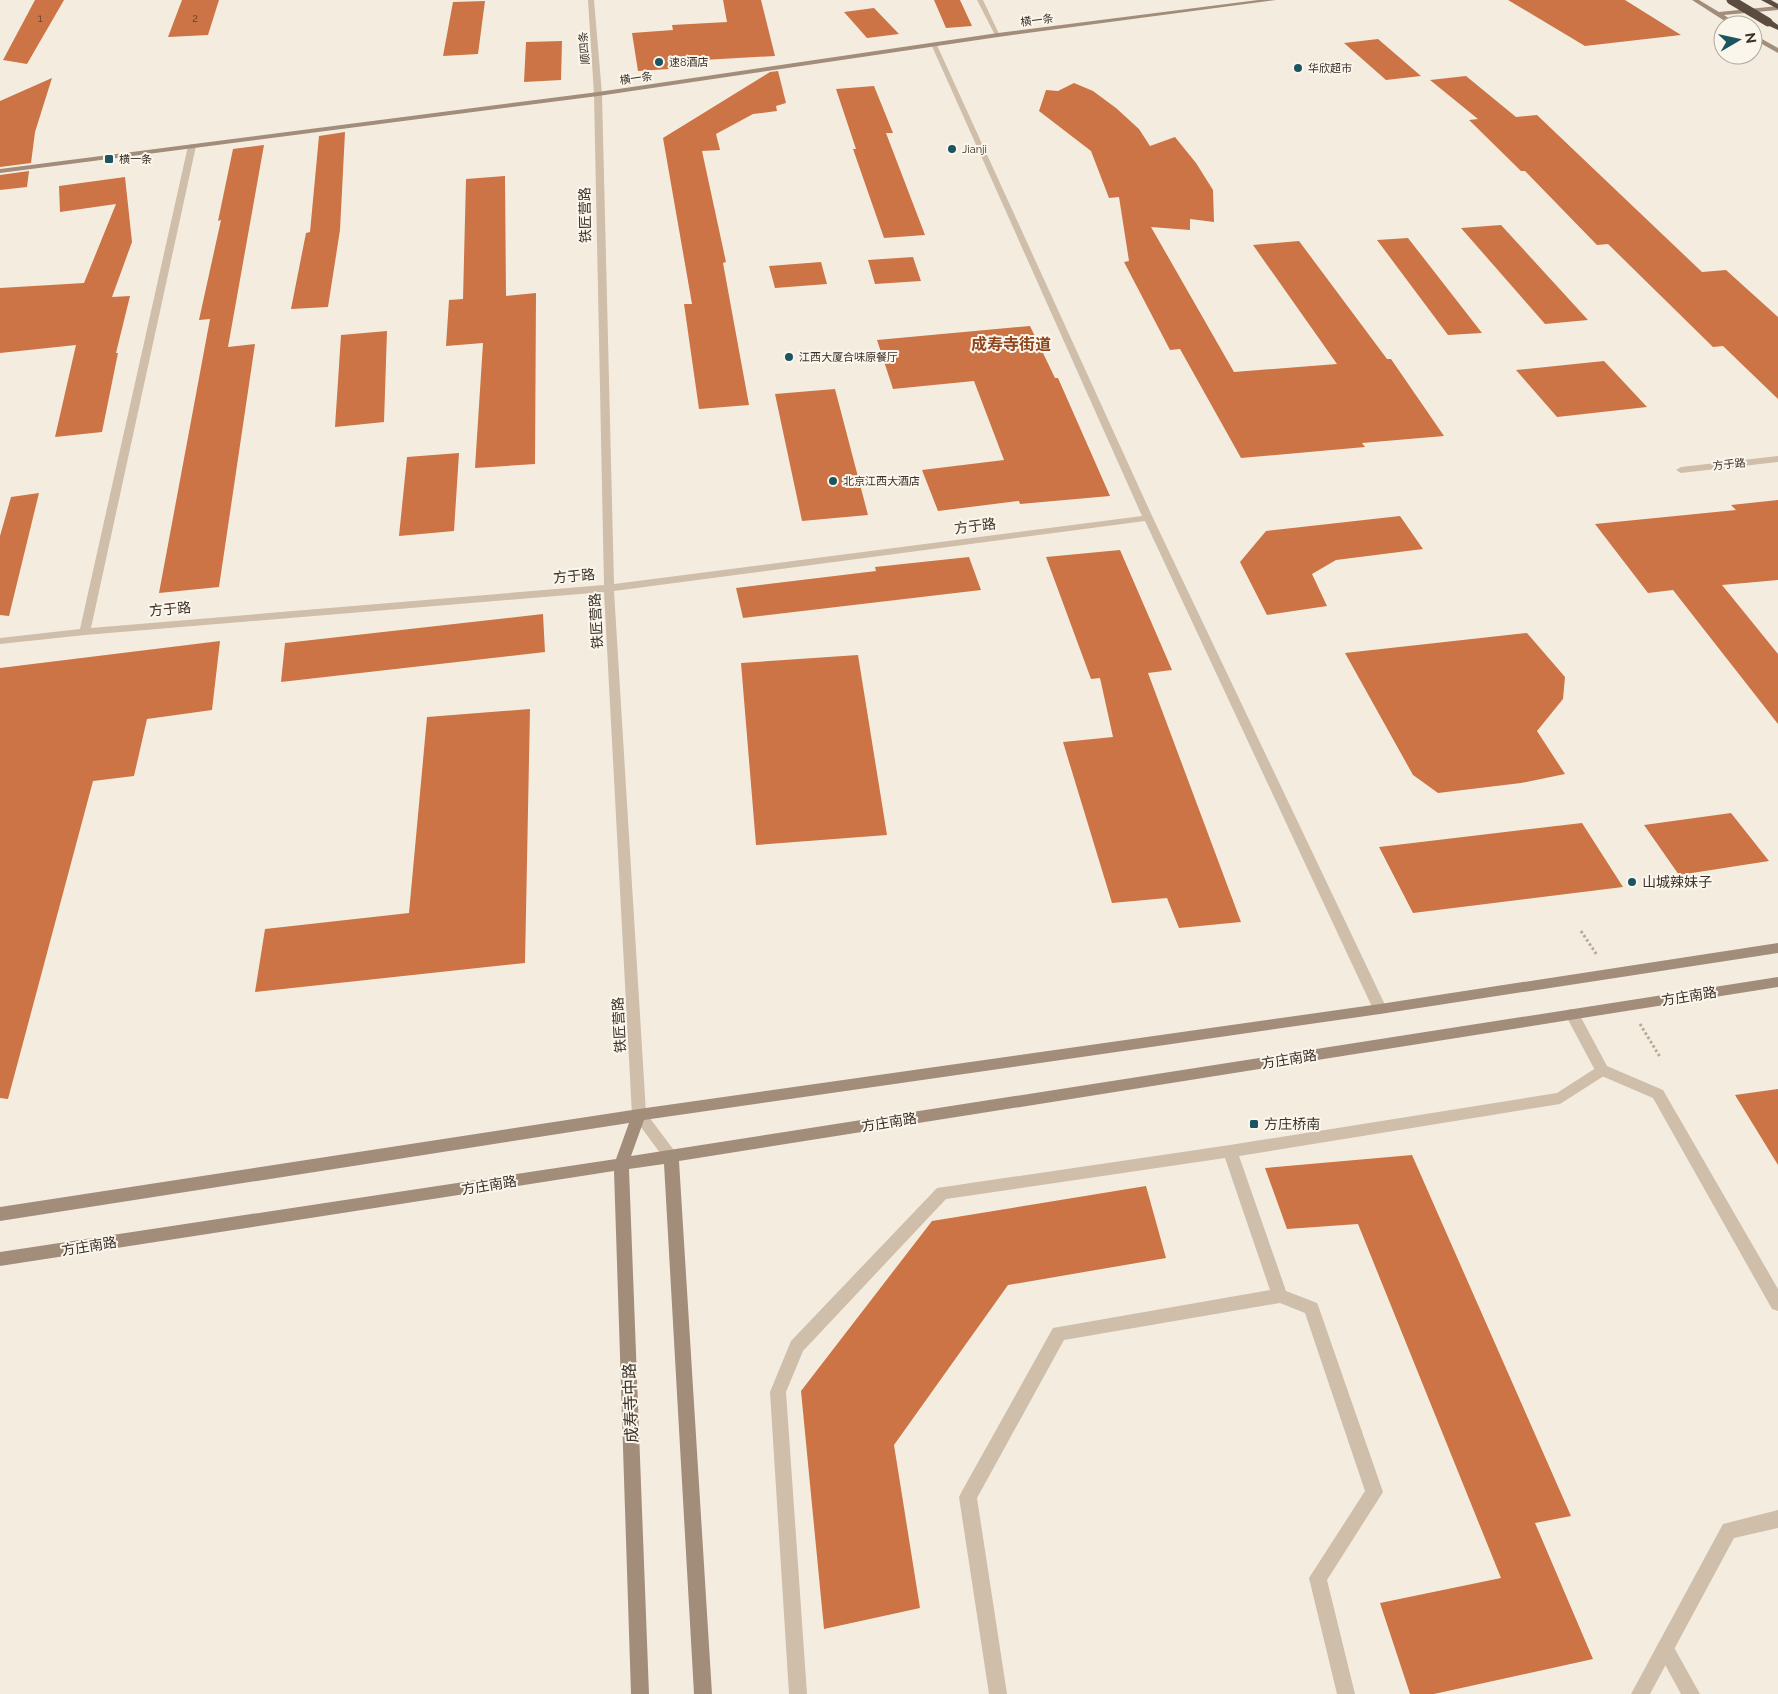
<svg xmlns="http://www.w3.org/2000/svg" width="1778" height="1694" font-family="Raleway,'Noto Sans SC',sans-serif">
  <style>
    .building { fill: #cc7445 }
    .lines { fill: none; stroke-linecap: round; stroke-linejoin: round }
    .path { stroke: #baa894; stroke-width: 3; stroke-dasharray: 2.5 2.5; stroke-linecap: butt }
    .lane { fill: #cebeaa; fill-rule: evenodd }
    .street { fill: #cebeaa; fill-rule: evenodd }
    .secondary { fill: #a28d7b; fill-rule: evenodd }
    .highway { fill: #5c4c40; fill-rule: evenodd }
    .highway-bridge { stroke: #5c4c40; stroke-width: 9 }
    .poi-dot { fill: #1c545f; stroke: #fbf6ec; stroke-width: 2 }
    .labels { text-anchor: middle; stroke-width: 4; stroke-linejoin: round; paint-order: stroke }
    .number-label { font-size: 11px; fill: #5f4231 }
    .far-street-label { font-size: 11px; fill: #3b312a; stroke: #fbf6ec }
    .far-poi-label { font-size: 11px; fill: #3b312a; stroke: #fbf6ec; text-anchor: start }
    .street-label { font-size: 14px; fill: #3b312a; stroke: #fbf6ec }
    .poi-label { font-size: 14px; fill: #3b312a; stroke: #fbf6ec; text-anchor: start }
    .far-district-label { font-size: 16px; font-weight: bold; fill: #8f451e; stroke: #fbf6ec }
    .near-street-label { font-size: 16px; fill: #3b312a; stroke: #fbf6ec }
  </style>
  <rect width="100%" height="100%" fill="#f4eddf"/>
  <path class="building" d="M35 0H64L27 64 3 60Z
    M182 0H219L208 35 168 37Z
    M723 0H761L775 56 668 62 669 69 638 71 632 33 673 30 672 25 727 22Z
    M934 0H960L972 26 946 28Z
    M1508 0H1625L1681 35 1585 46Z
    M485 1 478 54 443 56 453 2Z
    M874 8 899 34 867 38 844 12Z
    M1378 39 1421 76 1386 80 1344 43Z
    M562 41 561 80 524 82 526 42Z
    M778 71 786 103 776 106 777 111 753 114 716 134 720 150 702 151 726 262 723 263 749 405 699 409 684 304H692L663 138 770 72Z
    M1466 76 1516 117 1537 115 1702 272 1726 270 1778 317V399L1723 346 1713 347 1608 244 1597 245 1525 171H1521L1469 120 1478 119 1430 80Z
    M52 78 35 132 31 163 0 167V101Z
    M1074 83 1093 91 1116 108 1139 129 1150 146 1175 137 1196 163 1213 190 1214 222 1190 219V230L1151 227 1234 372 1337 364 1253 245 1299 241 1387 359H1391L1444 436 1362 443 1365 447 1241 458 1180 349 1170 350 1124 262 1129 261 1119 197 1109 198 1091 151 1039 111 1046 90 1058 91Z
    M874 86 893 133H886L925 235 884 238 853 149H856L836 89Z
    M345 132 340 230 328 307 291 309 306 233 310 232 319 136Z
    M264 145 228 347 255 344 219 587 159 593 210 319 199 320 221 220 218 221 233 149Z
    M29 171 27 187 0 190V175Z
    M505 176 506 296 536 293 535 464 475 468 483 343 446 346 449 300 463 299 466 179Z
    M125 177 132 242 112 297 130 296 116 353H118L102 432 55 437 76 345 0 353V288L84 283 116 204 60 212 59 186Z
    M1501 225 1588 320 1545 324 1461 228Z
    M1408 238 1482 333 1448 335 1377 240Z
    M913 257 921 281 875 284 868 260Z
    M821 262 827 284 775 288 769 266Z
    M1030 326 1055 378H1058L1110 496 1020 504 1019 501 938 511 922 470 1004 460 974 381 893 389 877 340Z
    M387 331 384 422 335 427 341 335Z
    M1604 361 1647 407 1557 417 1516 370Z
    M835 389 868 515 802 521 775 394Z
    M459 453 454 531 399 536 407 457Z
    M39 493 9 616 0 615V536L11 497Z
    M1778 500V580L1722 585 1778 654V724L1673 590 1648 593 1595 524 1736 510 1731 505Z
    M1400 516 1423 549 1336 560 1312 574 1327 606 1267 615 1240 562 1266 531Z
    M1120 550 1172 670 1148 673 1241 922 1179 928 1167 898 1112 903 1063 742 1113 737 1100 678 1091 679 1046 557Z
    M969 557 981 590 743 618 736 588 876 571 875 567Z
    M543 614 545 652 281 682 285 643Z
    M1527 633 1565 677 1563 699 1537 731 1565 774 1521 783 1438 793 1413 775 1345 653Z
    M220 641 212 710 147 719 134 776 93 781 8 1099 0 1098V668Z
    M858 655 887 835 756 845 741 663Z
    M530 709 525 963 255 992 265 929 409 913 427 717Z
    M1731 813 1769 861 1679 875 1644 825Z
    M1582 823 1623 887 1413 913 1379 847Z
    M1778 1089V1165L1735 1095Z
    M1412 1155 1571 1516 1535 1523 1593 1659 1434 1694H1410L1380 1603 1501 1578 1358 1224 1287 1229 1265 1168Z
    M1146 1186 1166 1258 1008 1285 894 1445 920 1608 824 1629 801 1391 932 1221Z"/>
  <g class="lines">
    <path class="path" d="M1581 931 1597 955
      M1640 1024 1660 1057"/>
    <path class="lane" d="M1602 1064 1607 1066 1609 1070 1607 1074 1560 1104 1239 1156 1286 1291 1317 1303 1319 1308 1383 1492 1327 1580 1355 1694H1337L1309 1578 1365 1491 1305 1313 1280 1303 1064 1340 977 1498 1007 1694H989L959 1497 962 1491 1053 1328 1270 1290 1225 1158 946 1199 803 1351 786 1392 807 1694H789L770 1392 791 1341 937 1188 1230 1145 1557 1093Z
      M1665 1639 1671 1642 1700 1694H1681L1656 1648 1659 1642Z"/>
    <path class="street" d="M588 0H594L602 94 614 584 1142 516 931 44 936 43 1153 518 1387 1009 1385 1013 1380 1014 1375 1013 1373 1009 1145 521 614 591 646 1113 676 1153 678 1157 676 1161 671 1163 666 1161 632 1115 604 592 85 635 0 644V638L80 629 188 146 192 144 196 146 91 628 604 585 594 94Z
      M977 0H983L1000 36 995 35Z
      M1778 456V462L1681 473 1676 470 1681 467Z
      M1572 1009 1577 1010 1607 1066 1663 1090 1778 1289V1311L1772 1309 1653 1098 1597 1074 1565 1014 1567 1010Z
      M1778 1510V1528L1734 1538 1650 1694H1631L1723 1524Z"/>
    <path class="secondary" d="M1258 0H1276L998 37 598 96 0 173V169L598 92 998 33Z
      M1692 0H1699L1719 12 1778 6V10L1724 15 1739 25H1731Z
      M1753 34 1778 48V53L1753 39Z
      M1778 943V953L1380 1014 644 1120 631 1156 1778 977V987L679 1161 712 1694H694L664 1164 629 1169 649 1694H631L614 1171 0 1266V1252L616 1159 629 1123 0 1221V1207L639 1109 1380 1004Z"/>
    <path class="highway" d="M1761 0H1771L1778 4V9Z
      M1765 20H1771L1778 25V30L1765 24Z"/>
    <path class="highway-bridge" d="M1731 0 1768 22"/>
  </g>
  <g class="poi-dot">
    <circle cx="659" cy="62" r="5"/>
    <circle cx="1298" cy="68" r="5"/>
    <circle cx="952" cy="149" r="5"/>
    <rect x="104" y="154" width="10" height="10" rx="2.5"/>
    <circle cx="789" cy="357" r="5"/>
    <circle cx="833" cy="481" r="5"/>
    <circle cx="1632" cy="882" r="5"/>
    <rect x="1249" y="1119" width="10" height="10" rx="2.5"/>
  </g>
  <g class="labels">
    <g class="number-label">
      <text x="40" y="22">1</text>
      <text x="195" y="22">2</text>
    </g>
    <g class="far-street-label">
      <text transform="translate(1037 20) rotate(-7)" y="4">横一条</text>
      <text transform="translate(584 48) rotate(-94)" y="4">顺四条</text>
      <text transform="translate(636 78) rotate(-8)" y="4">横一条</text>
      <text transform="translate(1729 464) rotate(-6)" y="4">方于路</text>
    </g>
    <g class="far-poi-label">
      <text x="669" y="66">速8酒店</text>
      <text x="1308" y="72">华欣超市</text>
      <text x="962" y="153">Jianji</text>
      <text x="119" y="163">横一条</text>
      <text x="799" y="361">江西大厦合味原餐厅</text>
      <text x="843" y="485">北京江西大酒店</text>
    </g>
    <g class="street-label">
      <text transform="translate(585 215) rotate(-91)" y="5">铁匠营路</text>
      <text transform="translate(975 526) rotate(-7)" y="5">方于路</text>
      <text transform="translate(574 576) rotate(-5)" y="5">方于路</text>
      <text transform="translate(170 609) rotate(-5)" y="5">方于路</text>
      <text transform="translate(596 621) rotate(-93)" y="5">铁匠营路</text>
      <text transform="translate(1689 996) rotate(-9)" y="5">方庄南路</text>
      <text transform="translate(619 1025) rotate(-93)" y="5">铁匠营路</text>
      <text transform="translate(1289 1059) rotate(-9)" y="5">方庄南路</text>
      <text transform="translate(889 1122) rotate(-9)" y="5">方庄南路</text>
      <text transform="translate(489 1185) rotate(-9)" y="5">方庄南路</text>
      <text transform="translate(89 1246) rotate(-9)" y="5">方庄南路</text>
    </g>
    <g class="poi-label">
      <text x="1642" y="887">山城辣妹子</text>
      <text x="1264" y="1129">方庄桥南</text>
    </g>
    <g class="far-district-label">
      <text x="1011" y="350">成寿寺街道</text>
    </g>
    <g class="near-street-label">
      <text transform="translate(630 1403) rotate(-92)" y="6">成寿寺中路</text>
    </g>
  </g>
  <g transform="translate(1738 40) rotate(81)"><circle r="24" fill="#fbf6ec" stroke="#aea79e"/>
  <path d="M0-4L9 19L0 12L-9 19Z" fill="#1c545f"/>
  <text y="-8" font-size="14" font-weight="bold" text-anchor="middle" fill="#3b312a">N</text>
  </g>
</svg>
